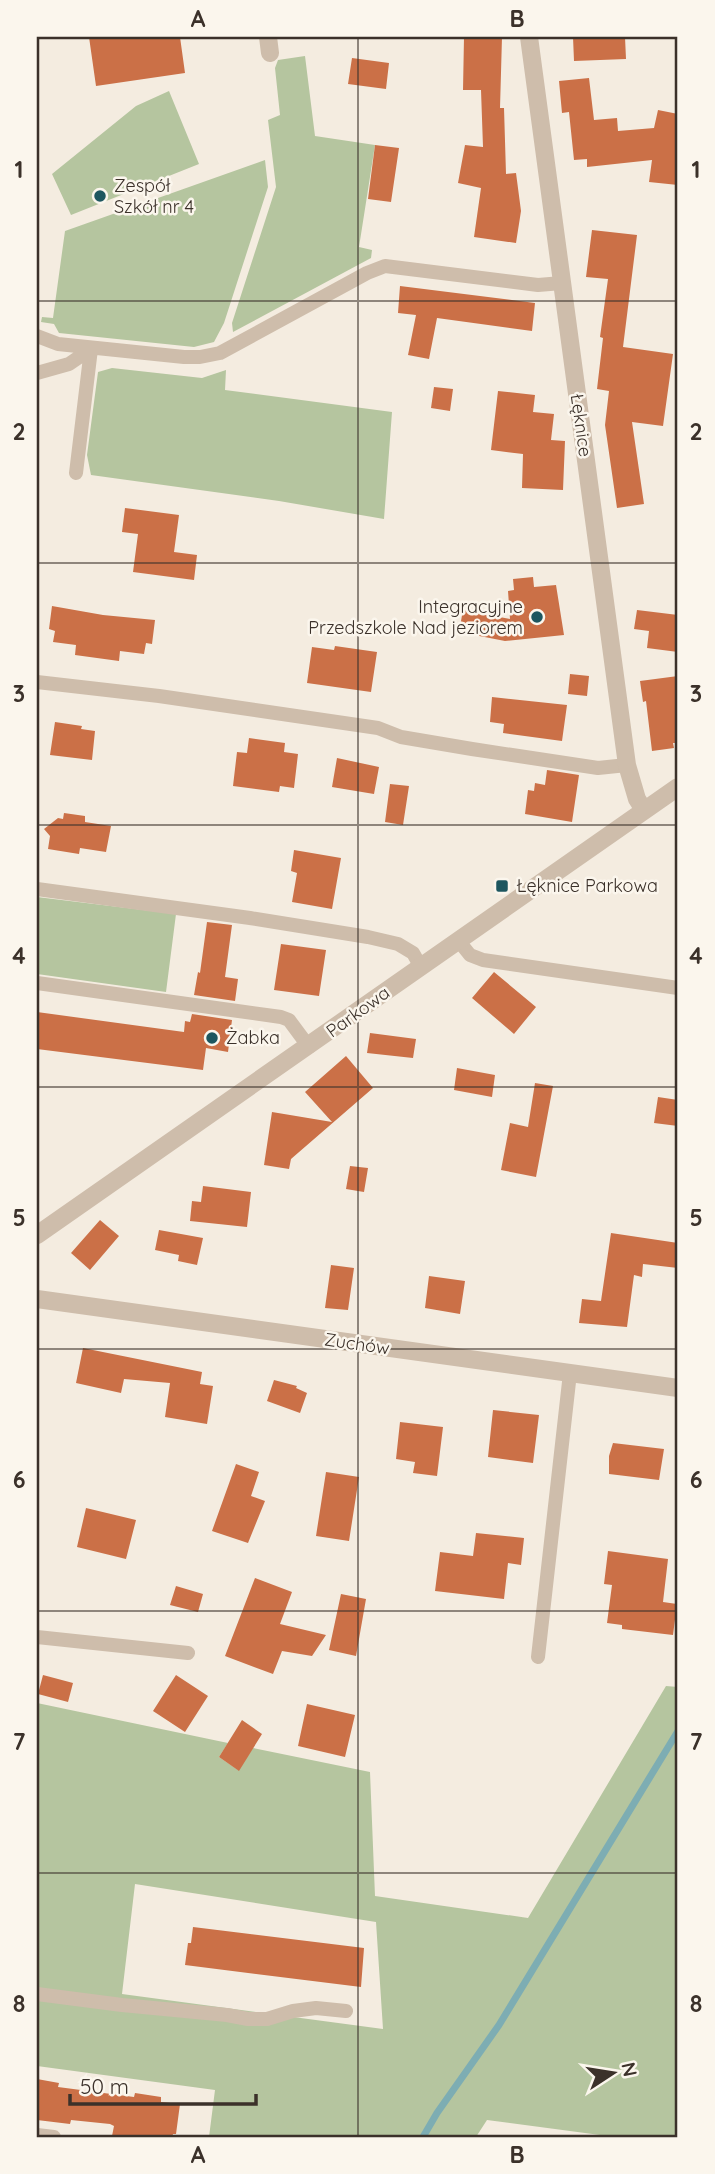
<svg xmlns="http://www.w3.org/2000/svg" width="715" height="2174" font-family="Quicksand,sans-serif">
  <style>
    .green { fill: #b5c59f; fill-rule: evenodd }
    .lines { fill: none; stroke-linecap: round; stroke-linejoin: round }
    .stream { stroke: #7dadb3; stroke-width: 7 }
    .building { fill: #cb7047 }
    .service { stroke: #cebdab; stroke-width: 14 }
    .minor { stroke: #cebdab; stroke-width: 18 }
    .grid { fill: none; stroke: #3b312a; stroke-width: 2; stroke-opacity: 0.55 }
    .poi-dot { fill: #1d565f; stroke: #fbf6ed; stroke-width: 2.5 }
    .labels { text-anchor: middle; stroke-width: 5; stroke-linejoin: round; paint-order: stroke }
    .poi-label { font-size: 18px; fill: #3b312a; stroke: #fbf6ed; text-anchor: start }
    .street-label { font-size: 18px; fill: #3b312a; stroke: #fbf6ed }
    .neatline { fill: none; stroke: #3b312a; stroke-width: 2.5 }
    .grid-label { font-size: 23px; text-anchor: middle; font-weight: bold; fill: #3b312a }
  </style>
  <rect width="100%" height="100%" fill="#f4ece0"/>
  <path class="green" d="M305 56 315 136 375 145 359 247 372 250 371 258 233 332 232 323 276 187 268 120 280 115 275 68 278 60Z
    M169 91 199 164 71 215 52 174 136 106Z
    M265 160 268 187 224 323 214 342 194 347 59 333 54 324 41 322 42 317 53 318 65 231Z
    M112 368 202 378 226 370 225 390 392 412 384 519 279 501 91 475 87 455 98 372Z
    M37 897 176 914 166 992 37 974Z
    M666 1686 678 1687V2137H615L487 2120 476 2137H209L215 2090 37 2066V1703L228 1743 219 1757 238 1770 253 1748 370 1772 375 1896 528 1918ZM135 1884 376 1922 383 2029 122 1994Z"/>
  <g class="lines">
    <path class="stream" d="M423 2137 437 2113 499 2025 678 1731"/>
  </g>
  <path class="building" d="M89 37H180L185 73 96 86Z
    M464 37H502L500 108H504L506 174 516 173 521 211 516 243 474 237 481 188 458 183 465 145 483 147 481 90H463Z
    M573 37H625L626 59 574 61Z
    M352 58 389 63 386 89 348 84Z
    M589 78 594 120 617 118 618 131 654 128 658 110 678 114V185L649 182 652 160 587 167V159L574 160 569 112 562 113 559 81Z
    M375 145 399 148 391 202 368 199Z
    M592 230 637 235 623 347 673 354 663 426 632 422 644 504 617 508 605 425 609 391 597 389 603 338 600 337 608 279 586 277Z
    M400 286 535 303 532 331 437 318 429 359 408 355 416 315 398 313Z
    M434 387 453 389 450 411 431 408Z
    M498 391 535 395 533 412 554 414 551 440 565 441 563 490 522 488 523 454 491 450Z
    M125 508 179 515 174 552 197 555 194 580 133 572 138 534 122 532Z
    M533 577 534 587 556 585 564 635 505 641 459 632 463 610 510 619 508 591 514 590 513 579Z
    M52 606 103 615 155 620 152 644 146 643 144 654 120 651 119 661 75 655 76 645 53 642 55 631 49 629Z
    M637 610 678 615V652L647 648 649 631 634 629Z
    M335 646 377 652 371 692 307 683 312 647 334 650Z
    M570 674 589 676 587 696 568 694Z
    M678 676V743H673L674 748 652 751 646 701 643 702 640 681Z
    M492 697 567 705 562 741 503 733 504 724 490 722Z
    M55 722 82 726 81 729 95 731 92 760 50 755Z
    M249 738 285 743 284 752 298 754 294 788 280 786 279 792 233 786 237 752 247 753Z
    M337 758 379 767 374 794 332 787Z
    M547 770 579 775 572 822 525 814 528 790 534 791 535 783 545 785Z
    M390 784 409 786 403 825 385 822Z
    M64 813 85 816V822L111 826 106 852 80 848 79 854 48 849 50 836 44 829 58 818 63 819Z
    M294 850 341 858 332 909 292 902 297 873 291 871Z
    M207 922 232 925 225 977 238 979 235 1001 194 995 198 972 200 973Z
    M281 944 326 950 319 996 274 990Z
    M494 972 536 1007 514 1034 472 998Z
    M37 1012 184 1032 185 1021 190 1022 192 1014 232 1020 228 1052 206 1048 203 1070 37 1049Z
    M370 1033 416 1039 413 1058 367 1053Z
    M346 1056 373 1088 291 1159 289 1169 264 1165 272 1112 332 1122 305 1092Z
    M457 1068 495 1075 492 1097 454 1090Z
    M535 1083 553 1086 536 1177 501 1170 510 1123 528 1127Z
    M658 1097 678 1100V1126L654 1123Z
    M350 1166 368 1168 364 1192 346 1189Z
    M203 1186 251 1192 247 1227 190 1221 192 1201 201 1202Z
    M100 1220 119 1236 90 1270 71 1253Z
    M159 1230 203 1238 197 1265 178 1261 179 1255 155 1250Z
    M611 1233 678 1243V1268L643 1264 642 1277 634 1275 627 1327 579 1323 582 1299 601 1301Z
    M331 1265 354 1268 348 1310 325 1308Z
    M429 1276 465 1281 460 1314 425 1308Z
    M83 1348 202 1372 200 1384 213 1386 207 1424 165 1417 170 1383 124 1379 121 1393 76 1383Z
    M274 1380 297 1386 296 1388 307 1393 300 1413 267 1401Z
    M493 1410 539 1415 533 1463 488 1457Z
    M400 1422 443 1427 437 1476 413 1473 415 1462 396 1459Z
    M613 1443 664 1449 659 1480 609 1474V1456Z
    M236 1464 259 1472 251 1496 265 1501 248 1543 212 1531Z
    M326 1472 359 1477 349 1541 316 1536Z
    M86 1508 136 1520 126 1559 77 1547Z
    M476 1533 524 1538 521 1565 508 1563 504 1599 435 1591 440 1552 473 1556Z
    M608 1551 668 1559 663 1602 677 1604 673 1635 622 1629V1625L607 1623 612 1585 604 1584Z
    M255 1578 292 1592 280 1624 326 1635 312 1656 282 1651 273 1674 225 1656Z
    M176 1586 203 1594 198 1612 170 1605Z
    M341 1594 366 1599 356 1656 329 1650Z
    M43 1675 73 1683 68 1702 38 1694Z
    M176 1675 208 1696 185 1732 153 1711Z
    M307 1704 355 1715 345 1757 298 1746Z
    M242 1720 262 1734 239 1771 219 1757Z
    M193 1927 364 1948 361 1987 185 1965 188 1943H191Z
    M37 2079 59 2083 58 2087 134 2097 135 2093 161 2097V2102L180 2104 176 2134H173L172 2137H125L112 2136 114 2126 110 2124 71 2120 70 2124 37 2120Z"/>
  <g class="lines">
    <path class="service" d="M37 336 58 344 184 357H200L220 353 367 273 385 266 538 285 562 283
      M37 373 69 364 91 349
      M76 473 91 349
      M37 682 159 696 378 728 401 737 472 749 598 768 627 765
      M37 889 250 918 368 937 398 944 413 953 421 967
      M458 940 470 955 483 960 678 988
      M37 983 281 1017 289 1020 309 1047
      M37 1637 188 1653
      M538 1657 570 1373
      M37 1994 122 2005 227 2015 248 2019H267L293 2011 316 2008 346 2011
      M37 2135 54 2137"/>
    <path class="minor" d="M268 37 270 53
      M529 37 627 765 637 799 644 810
      M37 1235 678 787
      M37 1299 678 1388"/>
  </g>
  <path class="grid" d="M358 37V2137M37 301H678M37 563H678M37 825H678M37 1087H678M37 1349H678M37 1611H678M37 1873H678"/>
  <g class="poi-dot">
    <circle cx="100" cy="196" r="7"/>
    <circle cx="537" cy="617" r="7"/>
    <rect x="495" y="879" width="14" height="14" rx="3.5"/>
    <circle cx="212" cy="1038" r="7"/>
  </g>
  <g class="labels">
    <g class="poi-label">
      <text x="114" y="192">Zespół<tspan x="114" dy="21">Szkół nr 4</tspan></text>
      <text x="523" y="613" text-anchor="end">Integracyjne<tspan x="523" dy="21">Przedszkole Nad jeziorem</tspan></text>
      <text x="516" y="892">Łęknice Parkowa</text>
      <text x="226" y="1044">Żabka</text>
    </g>
    <g class="street-label">
      <text transform="translate(581 425) rotate(82)" y="6">Łęknice</text>
      <text transform="translate(358 1012) rotate(-36)" y="6">Parkowa</text>
      <text transform="translate(357 1344) rotate(8)" y="6">Zuchów</text>
    </g>
  </g>
  <rect width="715" height="2174" fill="none" stroke="#fbf6ed" stroke-width="77"/>
  <g transform="translate(613 2073) rotate(78)" stroke="#fbf6ed" stroke-width="5" paint-order="stroke">
  <path d="M0-5L12 26L0 18L-12 26Z" fill="#3b312a"/>
  <text y="-10" font-size="19" font-weight="bold" text-anchor="middle" fill="#3b312a">N</text>
  </g>
  <path d="M70 2094v10h186v-10" fill="none" stroke="#3b312a" stroke-width="3.5"/>
  <text x="80" y="2094" font-size="21" fill="#3b312a" stroke="#fbf6ed" stroke-width="5" paint-order="stroke">50 m</text>
  <rect x="38" y="38" width="638" height="2098" class="neatline"/>
  <g class="grid-label">
    <text x="198" y="27">A</text>
    <text x="517" y="27">B</text>
    <text x="19" y="178">1</text>
    <text x="696" y="178">1</text>
    <text x="19" y="440">2</text>
    <text x="696" y="440">2</text>
    <text x="19" y="702">3</text>
    <text x="696" y="702">3</text>
    <text x="19" y="964">4</text>
    <text x="696" y="964">4</text>
    <text x="19" y="1226">5</text>
    <text x="696" y="1226">5</text>
    <text x="19" y="1488">6</text>
    <text x="696" y="1488">6</text>
    <text x="19" y="1750">7</text>
    <text x="696" y="1750">7</text>
    <text x="19" y="2012">8</text>
    <text x="696" y="2012">8</text>
    <text x="198" y="2163">A</text>
    <text x="517" y="2163">B</text>
  </g>
</svg>
